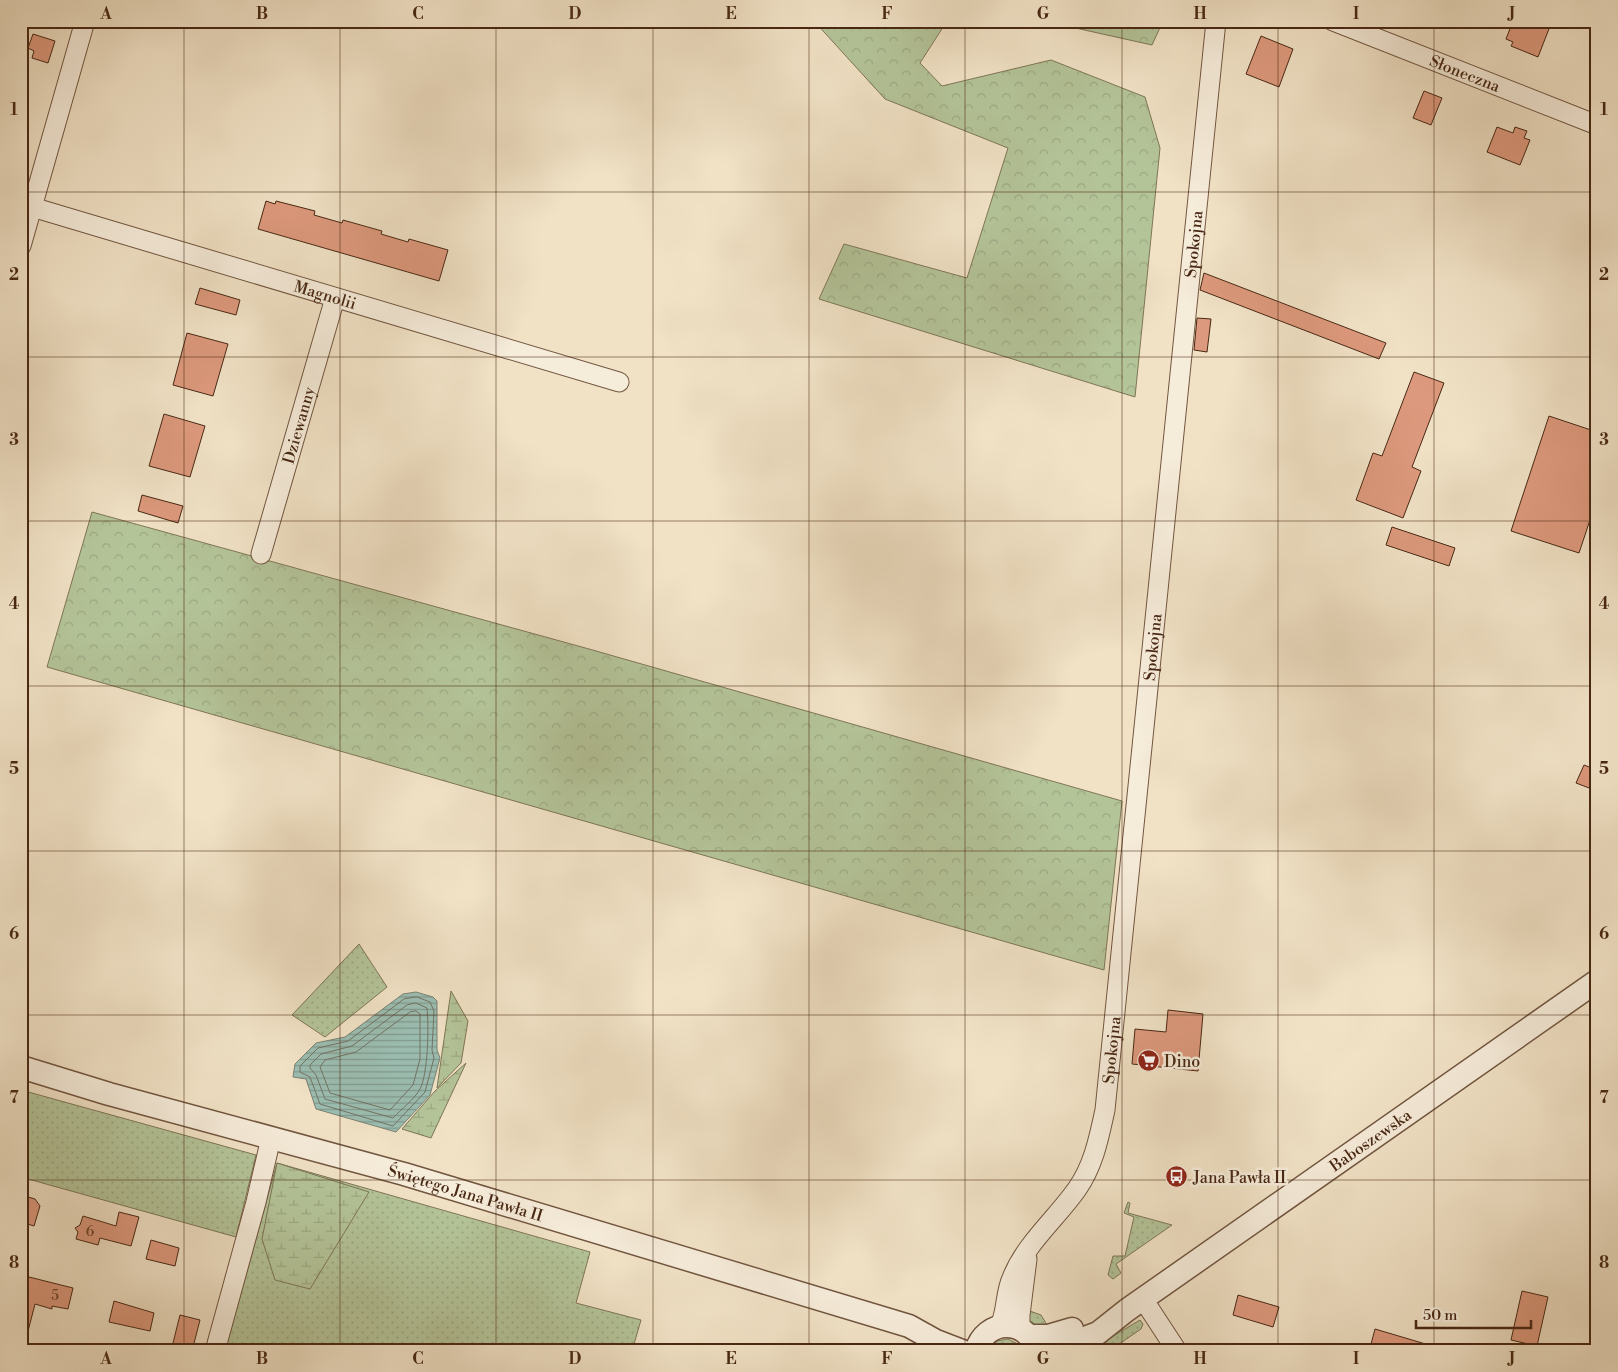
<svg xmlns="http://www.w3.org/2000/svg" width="1618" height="1372" font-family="'Libre Bodoni',serif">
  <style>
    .grass { fill: url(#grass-dots); stroke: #7e7656 }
    .forest { fill: url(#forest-crowns); stroke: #7e7656 }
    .wetland { fill: url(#wetland-marsh); stroke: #7e7656 }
    .water { fill: url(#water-rules); stroke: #7a8273 }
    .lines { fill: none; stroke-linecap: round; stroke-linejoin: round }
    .shore { stroke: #727363; stroke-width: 1 }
    .building { fill: #dd997d; stroke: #482814 }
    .minor-casing { stroke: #725640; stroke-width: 21 }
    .tertiary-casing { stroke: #725640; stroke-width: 25 }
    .minor { stroke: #f6ecda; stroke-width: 19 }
    .tertiary { stroke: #f6ecda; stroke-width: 22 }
    .grid { fill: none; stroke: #482814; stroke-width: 1; stroke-opacity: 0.55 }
    .labels { text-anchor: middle; stroke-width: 5; stroke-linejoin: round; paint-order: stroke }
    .number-label { font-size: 14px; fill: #6d442e }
    .street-label { font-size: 16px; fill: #482814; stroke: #f6ecda }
    .poi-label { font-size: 16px; fill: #482814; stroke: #f6ecda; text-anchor: start }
    .neatline { fill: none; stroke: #482814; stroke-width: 2 }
    .grid-label { font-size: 16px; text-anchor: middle; font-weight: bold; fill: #482814 }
  </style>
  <defs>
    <pattern id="grass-dots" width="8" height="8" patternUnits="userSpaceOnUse" patternTransform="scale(1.25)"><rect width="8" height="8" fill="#b4c499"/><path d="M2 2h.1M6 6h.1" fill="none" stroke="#9ca883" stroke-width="1.8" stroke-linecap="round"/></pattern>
    <pattern id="forest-crowns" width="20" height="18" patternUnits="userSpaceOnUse" patternTransform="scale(1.25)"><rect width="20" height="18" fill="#b4c499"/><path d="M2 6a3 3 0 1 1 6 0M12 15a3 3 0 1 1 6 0" fill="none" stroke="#9ca883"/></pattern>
    <pattern id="wetland-marsh" width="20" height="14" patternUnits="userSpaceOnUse" patternTransform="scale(1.25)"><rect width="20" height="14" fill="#b4c499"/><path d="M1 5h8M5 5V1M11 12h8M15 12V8" fill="none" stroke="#9ca883"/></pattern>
    <pattern id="water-rules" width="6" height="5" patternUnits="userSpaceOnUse" patternTransform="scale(1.25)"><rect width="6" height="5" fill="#9bbeb2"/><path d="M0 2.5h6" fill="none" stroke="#809a90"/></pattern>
  </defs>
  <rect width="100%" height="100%" fill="#f1e2c6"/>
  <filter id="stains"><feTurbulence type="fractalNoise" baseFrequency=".004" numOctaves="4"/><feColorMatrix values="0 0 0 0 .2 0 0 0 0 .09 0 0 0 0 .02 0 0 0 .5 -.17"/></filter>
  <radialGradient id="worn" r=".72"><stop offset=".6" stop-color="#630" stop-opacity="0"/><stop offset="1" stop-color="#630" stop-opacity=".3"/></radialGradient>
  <path class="grass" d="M359 944 387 987 325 1037 292 1015Z
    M21 1090 256 1155 236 1237 21 1177Z
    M277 1163 590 1252 576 1303 641 1320 632 1351H225Z
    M1128 1202 1130 1203 1128 1213 1172 1225 1116 1264 1121 1273 1113 1279 1108 1275 1113 1256H1125L1134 1217 1124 1213Z
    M1027 1310 1041 1315 1049 1328 1030 1326Z
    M1140 1320 1143 1324 1141 1329 1109 1351H1088Z
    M1008 1339 1018 1344 1022 1351H990L997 1341Z"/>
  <path class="forest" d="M814 21H947L920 63 942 86 1051 60 1145 97 1160 148 1135 397 819 299 844 244 967 278 1008 148 885 99Z
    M1044 21H1163L1152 45Z
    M92 512 589 649 1122 801 1104 970 47 667Z"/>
  <path class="wetland" d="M451 991 468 1021 461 1063 437 1088Z
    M466 1063 431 1138 402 1129 435 1091Z
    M277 1163 369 1192 310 1289 275 1280 262 1239Z"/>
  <path class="water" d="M416 992 433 997 437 1001V1050L440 1058 430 1095 396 1132 316 1109 306 1079 293 1077 295 1064 316 1043 345 1037 403 994Z"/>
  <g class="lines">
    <path class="shore" d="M417 997 430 1002 434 1011 432 1050 434 1058 425 1092 393 1126 320 1104 310 1077 300 1072V1066L318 1048 348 1041 404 999Z
      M416 1003 427 1008C429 1026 428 1074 420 1089 414 1100 401 1109 393 1118L325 1099 316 1075 310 1068V1065L321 1054 352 1046 407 1005Z
      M416 1011 420 1014V1059L413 1085 390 1110 330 1093 320 1067 325 1060 356 1052 410 1012Z"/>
  </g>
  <path class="building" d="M1513 21H1552L1538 57 1511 46 1513 42 1506 39Z
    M33 34 55 41 48 63 32 58 34 51 28 48Z
    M1261 36 1293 49 1279 87 1246 74Z
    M1424 91 1442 98 1431 125 1413 118Z
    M1497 127 1513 133 1515 127 1527 131 1524 138 1530 140 1520 165 1487 152Z
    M266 201 275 204 276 201 315 211 314 215 342 223 343 220 382 231 381 234 408 242 409 239 448 250 439 281 258 229Z
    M1204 273 1386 343 1379 359 1200 290Z
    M200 288 240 300 236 315 195 304Z
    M1197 318 1211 319 1207 352 1194 350Z
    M187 333 228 344 213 396 173 385Z
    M1414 372 1444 383 1412 467 1421 471 1403 518 1356 500 1373 453 1382 456Z
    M164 414 205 426 190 477 149 466Z
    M1549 416 1597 432V499L1579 553 1511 531Z
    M142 495 183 506 178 523 138 511Z
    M1392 527 1455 548 1449 566 1386 545Z
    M1584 765 1597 770V791L1576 783Z
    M1168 1010 1203 1014 1198 1071 1132 1064 1135 1029 1166 1032Z
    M21 1195 35 1199 40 1206 34 1226 21 1222Z
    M119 1212 139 1217 131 1246 100 1238 98 1245 76 1239 78 1232 75 1228 80 1225 83 1216 116 1226Z
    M151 1240 179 1248 175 1266 146 1259Z
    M21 1275 73 1288 68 1309 52 1306V1309L35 1304 25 1343 21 1342Z
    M1522 1291 1548 1297 1537 1346 1511 1340Z
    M1238 1295 1279 1307 1273 1327 1233 1315Z
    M114 1301 154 1313 150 1331 109 1322Z
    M180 1315 200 1320 192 1351 172 1347Z
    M1375 1329 1439 1348 1438 1351H1380L1370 1348Z"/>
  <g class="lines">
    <defs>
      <g id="minor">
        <path id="s1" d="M1333 21 1597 125"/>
        <path id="s2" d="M32 207 619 382"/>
        <path d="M21 246 85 21"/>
        <path id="s3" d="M261 554 335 298"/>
        <path d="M1143 1299 1177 1351"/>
        <path id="s4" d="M1000 1326C1007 1311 1005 1293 1012 1278 1026 1243 1056 1219 1077 1189 1094 1165 1099 1137 1105 1110L1216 21"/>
        <path d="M1020 1329V1315L1027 1259"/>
        <path d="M215 1351 256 1202 271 1138"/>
      </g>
      <g id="tertiary">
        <path id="s5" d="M21 1067 109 1094 404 1174 909 1326 936 1341 962 1351"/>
        <path d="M1029 1336H1048L1072 1329"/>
        <path d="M976 1351C985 1319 1026 1317 1036 1349"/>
        <path id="s6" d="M1050 1351 1098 1333 1127 1310 1597 981"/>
      </g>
    </defs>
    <use href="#minor" class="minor-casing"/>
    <use href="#tertiary" class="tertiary-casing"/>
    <use href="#minor" class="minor"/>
    <use href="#tertiary" class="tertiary"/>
  </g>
  <path class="grid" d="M184 21V1351M340 21V1351M496 21V1351M653 21V1351M809 21V1351M965 21V1351M1122 21V1351M1278 21V1351M1434 21V1351M21 192H1597M21 357H1597M21 521H1597M21 686H1597M21 851H1597M21 1015H1597M21 1180H1597"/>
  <defs>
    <symbol id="supermarket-disc" viewBox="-11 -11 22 22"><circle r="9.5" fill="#8f2418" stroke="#f6ecda"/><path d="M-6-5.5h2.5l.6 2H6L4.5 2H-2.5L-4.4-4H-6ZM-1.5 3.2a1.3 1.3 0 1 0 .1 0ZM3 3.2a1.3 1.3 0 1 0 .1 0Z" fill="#fff"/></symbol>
    <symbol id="bus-disc" viewBox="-11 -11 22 22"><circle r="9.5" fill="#8f2418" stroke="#f6ecda"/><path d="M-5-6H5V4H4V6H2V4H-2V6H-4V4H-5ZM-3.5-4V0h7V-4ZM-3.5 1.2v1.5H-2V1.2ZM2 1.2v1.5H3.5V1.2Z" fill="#fff"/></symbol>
  </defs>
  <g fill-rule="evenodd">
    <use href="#supermarket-disc" x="1136" y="1048" width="25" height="25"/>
    <use href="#bus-disc" x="1164" y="1164" width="25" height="25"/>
  </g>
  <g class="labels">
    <g class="number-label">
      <text x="90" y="1236">6</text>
      <text x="55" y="1300">5</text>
    </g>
    <g class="street-label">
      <text dy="6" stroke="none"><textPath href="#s1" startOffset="142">Słoneczna</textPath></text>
      <text dy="6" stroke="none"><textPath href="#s4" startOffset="1115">Spokojna</textPath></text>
      <text dy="6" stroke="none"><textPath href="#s2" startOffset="306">Magnolii</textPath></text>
      <text dy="6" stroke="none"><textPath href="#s3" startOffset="134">Dziewanny</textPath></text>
      <text dy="6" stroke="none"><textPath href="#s4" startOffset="710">Spokojna</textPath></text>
      <text dy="6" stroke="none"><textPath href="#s4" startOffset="305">Spokojna</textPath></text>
      <text dy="6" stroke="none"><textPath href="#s6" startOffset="385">Baboszewska</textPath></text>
      <text dy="6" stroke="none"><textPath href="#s5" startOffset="462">Świętego Jana Pawła II</textPath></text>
    </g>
    <g class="poi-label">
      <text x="1164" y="1067">Dino</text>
      <text x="1193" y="1183">Jana Pawła II</text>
    </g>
  </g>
  <rect width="1618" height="1372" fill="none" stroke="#f1e2c6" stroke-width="55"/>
  <path d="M1416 1320v8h115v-8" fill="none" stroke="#482814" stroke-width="2.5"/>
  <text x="1423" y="1320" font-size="15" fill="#482814" stroke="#f6ecda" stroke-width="4" paint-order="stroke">50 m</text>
  <rect x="28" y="28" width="1562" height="1316" class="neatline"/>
  <g class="grid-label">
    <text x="106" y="19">A</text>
    <text x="262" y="19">B</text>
    <text x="418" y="19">C</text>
    <text x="575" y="19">D</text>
    <text x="731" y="19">E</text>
    <text x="887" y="19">F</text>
    <text x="1043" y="19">G</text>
    <text x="1200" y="19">H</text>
    <text x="1356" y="19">I</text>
    <text x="1512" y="19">J</text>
    <text x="14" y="115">1</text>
    <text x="1604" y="115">1</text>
    <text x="14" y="280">2</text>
    <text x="1604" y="280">2</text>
    <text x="14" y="445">3</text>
    <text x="1604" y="445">3</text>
    <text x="14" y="609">4</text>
    <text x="1604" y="609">4</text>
    <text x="14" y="774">5</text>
    <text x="1604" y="774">5</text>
    <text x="14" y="939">6</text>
    <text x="1604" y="939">6</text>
    <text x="14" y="1103">7</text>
    <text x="1604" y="1103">7</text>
    <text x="14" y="1268">8</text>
    <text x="1604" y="1268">8</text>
    <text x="106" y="1364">A</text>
    <text x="262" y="1364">B</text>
    <text x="418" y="1364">C</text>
    <text x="575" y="1364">D</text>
    <text x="731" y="1364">E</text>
    <text x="887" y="1364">F</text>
    <text x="1043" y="1364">G</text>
    <text x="1200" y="1364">H</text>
    <text x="1356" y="1364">I</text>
    <text x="1512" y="1364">J</text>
  </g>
  <rect width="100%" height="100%" filter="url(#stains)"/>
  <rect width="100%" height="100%" fill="url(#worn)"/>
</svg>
